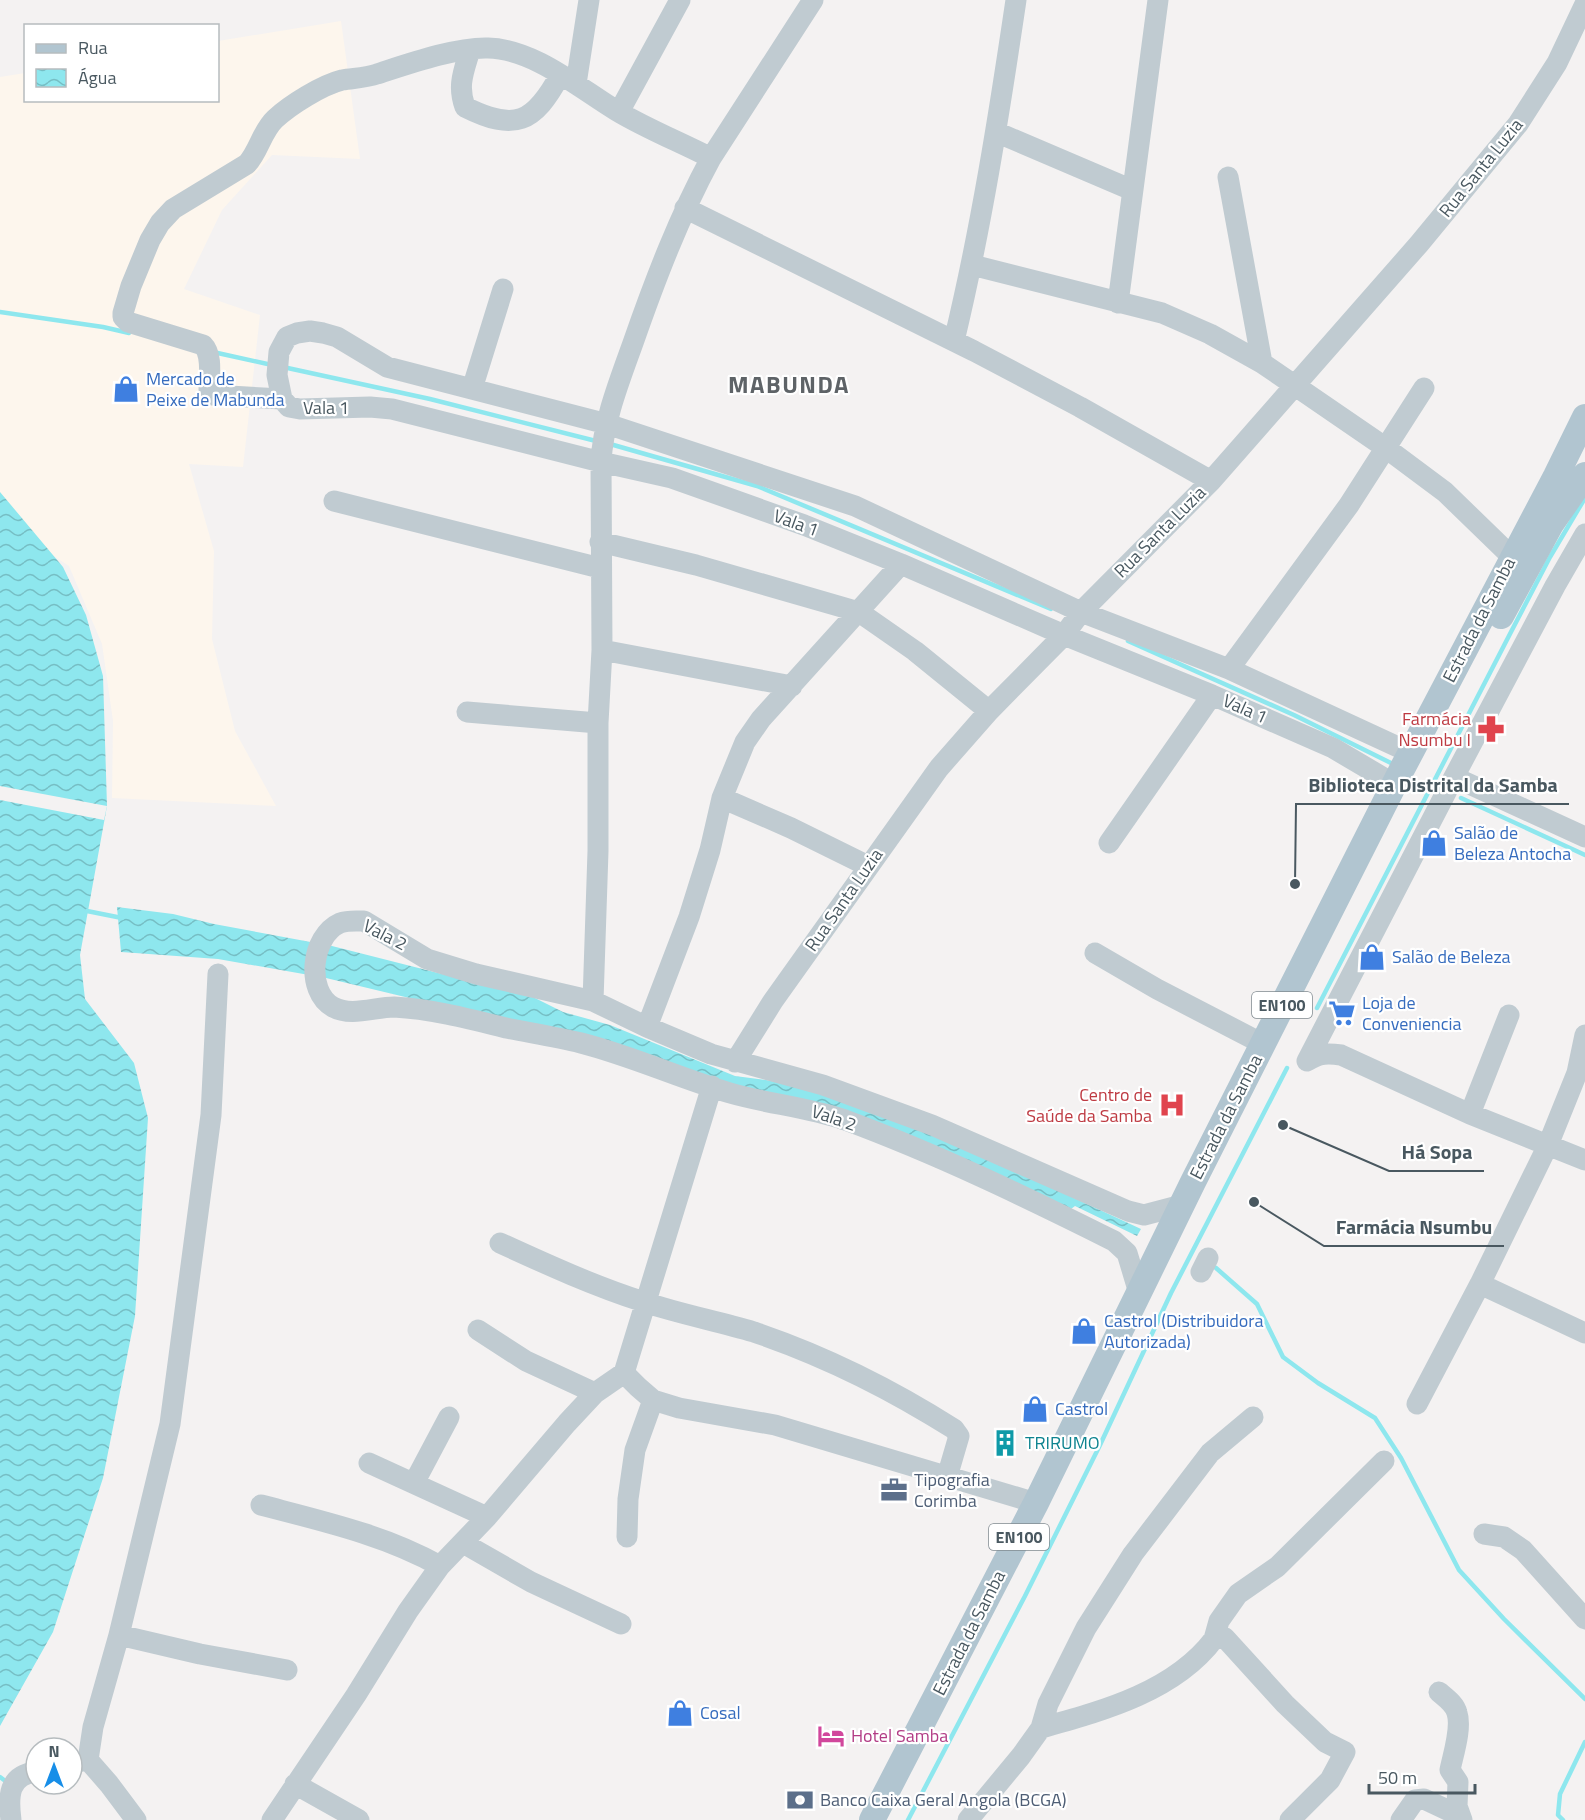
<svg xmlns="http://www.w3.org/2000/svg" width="1585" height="1820" font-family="'Titillium Web',sans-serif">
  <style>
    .commercial { fill: #fdf6ed }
    .water { fill: url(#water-waves) }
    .pier { fill: #f4f2f2 }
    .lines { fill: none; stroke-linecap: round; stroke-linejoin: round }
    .stream { stroke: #8ee7ee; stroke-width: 4.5 }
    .minor { stroke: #c0cbd1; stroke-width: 21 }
    .major { stroke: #b1c5d0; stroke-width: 26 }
    .labels { text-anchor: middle; stroke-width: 4.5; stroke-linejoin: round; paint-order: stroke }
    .shield { fill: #fff; stroke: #808a90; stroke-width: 1.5 }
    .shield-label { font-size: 16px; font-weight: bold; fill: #495860 }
    .street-label { font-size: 18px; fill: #495860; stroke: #fff }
    .shop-label { font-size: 18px; fill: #366cbe; stroke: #fff; text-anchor: start }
    .health-label { font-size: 18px; fill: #be3a42; stroke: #fff; text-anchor: end }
    .culture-label { font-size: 18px; fill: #0d838f; stroke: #fff; text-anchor: start }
    .service-label { font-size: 18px; fill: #4e5e75; stroke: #fff; text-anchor: start }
    .hotel-label { font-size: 18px; fill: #b23c85; stroke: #fff; text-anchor: start }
    .district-label { font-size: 24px; font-weight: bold; letter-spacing: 1.5px; fill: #5e6367; stroke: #fff }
    .leader { fill: none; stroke: #495860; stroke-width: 2 }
    .callout-dot { fill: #495860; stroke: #fff; stroke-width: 2 }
    .callout-label { font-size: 20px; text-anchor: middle; font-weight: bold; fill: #495860; stroke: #fff; stroke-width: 4.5; stroke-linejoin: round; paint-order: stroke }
  </style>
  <defs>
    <pattern id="water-waves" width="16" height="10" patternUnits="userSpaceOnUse" patternTransform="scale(1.5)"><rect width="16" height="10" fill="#8ee7ee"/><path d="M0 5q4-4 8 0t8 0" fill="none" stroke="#76bec4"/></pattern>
  </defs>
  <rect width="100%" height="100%" fill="#f4f2f2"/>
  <path class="commercial" d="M341 21 360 159 272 155 222 210 184 289 260 315 243 467 189 464 214 551 212 639 235 731 276 806 112 798 113 721 102 644 69 566 0 521V77L25 73 26 100H218V41Z"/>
  <path class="water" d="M0 492 63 567 86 615 103 676 107 806 80 955 85 999 134 1063 148 1118 135 1316 103 1478 53 1632 0 1726Z
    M117 907 173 914 214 924 332 946 533 997 563 1012 610 1025 735 1076 766 1080 814 1089 941 1136 1141 1229 1137 1236 1075 1206 1071 1209 935 1148 526 1026 326 978 218 959 121 952Z"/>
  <path class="pier" d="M0 786 107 806 104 820 0 800Z"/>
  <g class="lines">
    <path class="stream" d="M0 312 103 327 129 333
      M213 352 272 365
      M283 367 430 399 596 441
      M610 444 757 486 1051 609
      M1128 641 1294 715 1395 765
      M1461 798 1585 855
      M87 911 122 918
      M1317 1008 1512 630 1550 557 1585 498
      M1216 1268 1257 1304 1283 1357 1318 1383 1375 1418 1401 1458 1459 1570 1504 1619 1585 1699
      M0 1777 4 1780
      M908 1820 1025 1596 1100 1445 1171 1293 1287 1068
      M1563 1820 1558 1815 1560 1794 1585 1742"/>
    <path class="minor" d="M470 50C464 71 457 85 465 107 515 132 534 123 560 75
      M576 84 589 0
      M619 112 680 0
      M996 132 1132 190
      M1228 177 1262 363
      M685 208 974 351 1080 407 1211 481
      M972 265 1162 313 1210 334 1262 363 1386 448 1445 492 1512 557
      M1118 303 1158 0
      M954 341C981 229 999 115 1016 0
      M472 389 503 289
      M282 399 212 395 209 391C209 377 213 355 203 345L128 322 123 317V313L131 286 150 240 160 223 173 209 247 164C259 151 262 131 275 119 290 105 322 85 342 80 354 78 366 78 377 74 408 64 456 47 488 48 534 49 579 88 617 111 647 129 680 142 711 158
      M334 501 600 568
      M600 542 696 565 859 612 915 651 989 711
      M602 650 792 686
      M1229 669 1349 505 1424 388
      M467 712 598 723
      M1454 777 1585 837
      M1394 784 1333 748 1212 695 1064 635 901 564 804 525 672 478 601 462 392 409 370 407 300 409 289 407 282 399 277 375 279 352 287 337 297 333 310 331 323 333 337 337 387 367 607 424 855 506 1081 612 1229 669 1411 753
      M722 798 791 828 868 866
      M1109 843 1212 695
      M1095 953 1157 989 1263 1044
      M593 1001 598 851V723L602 650 601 462C603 422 619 382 633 343 655 280 679 217 711 158L813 0
      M647 1027 689 917 710 850 722 798 745 742 761 719 901 564
      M1307 1061 1454 777 1555 586 1585 534
      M1307 1061C1319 1053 1328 1053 1341 1055L1470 1114 1585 1160
      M735 1062 773 1001 939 768 989 711 1064 635 1081 612 1211 481 1419 244 1518 124 1557 63 1585 4
      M1470 1114 1509 1015
      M500 1243C548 1265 594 1286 644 1302 680 1314 717 1321 754 1332 825 1356 891 1389 954 1429L959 1436 947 1477
      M1201 1272 1208 1258
      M1480 1284 1585 1333
      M1139 1293 1127 1253 1114 1241C1026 1197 937 1154 845 1120 807 1107 768 1104 730 1093 679 1078 632 1056 581 1043 556 1037 531 1033 506 1028 470 1019 432 1009 394 1007 375 1007 351 1017 333 1007 305 991 311 936 340 923 348 920 356 921 364 921L427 959 476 974 593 1001 647 1027 711 1054 823 1085 932 1125 1128 1211 1144 1215 1182 1205
      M478 1330 526 1361 595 1393
      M624 1373 638 1387 653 1400 679 1408 775 1425 1036 1503
      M1417 1404 1480 1284 1548 1145 1577 1073 1585 1035
      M369 1463 487 1517
      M414 1483 449 1417
      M261 1505C322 1521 385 1535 440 1566
      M1484 1534 1504 1537 1523 1550 1585 1619
      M627 1537 628 1499 635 1450 653 1400
      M463 1543 531 1582 621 1624
      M119 1635 200 1654 287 1670
      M1214 1639 1219 1621 1238 1594 1277 1567 1384 1461
      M1439 1692C1446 1698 1455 1704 1457 1713 1462 1728 1453 1755 1450 1770L1458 1782 1457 1806 1462 1820
      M1041 1728C1102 1711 1174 1692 1214 1639L1225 1638 1285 1704 1325 1742 1345 1752 1330 1780 1290 1820
      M88 1760 109 1784 136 1820
      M72 1763 88 1760 93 1727 119 1635 170 1424 211 1115 218 974
      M295 1784 359 1820
      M11 1820C8 1797 8 1775 36 1772
      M272 1820 356 1695 408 1611 440 1566 487 1517 567 1423 595 1393 624 1373 712 1086
      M968 1820 1021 1756 1041 1728 1048 1704 1086 1628 1133 1554 1210 1453 1253 1417
      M1401 1820 1415 1800 1424 1799 1460 1816"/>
    <path class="major" d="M1501 616 1551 524 1585 475
      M872 1820 1036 1503 1193 1182 1401 771 1556 476 1585 417"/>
  </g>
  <defs>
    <symbol id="shop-bare" viewBox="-9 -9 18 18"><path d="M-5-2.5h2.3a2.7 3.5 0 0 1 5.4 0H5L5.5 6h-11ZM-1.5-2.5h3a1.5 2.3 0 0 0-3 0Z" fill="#3f7fe0" stroke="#fff" stroke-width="2.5" paint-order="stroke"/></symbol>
    <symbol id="pharmacy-bare" viewBox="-9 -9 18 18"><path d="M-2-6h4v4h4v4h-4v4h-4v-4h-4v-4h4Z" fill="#e0444e" stroke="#fff" stroke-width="2.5" paint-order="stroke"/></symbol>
    <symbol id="supermarket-bare" viewBox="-9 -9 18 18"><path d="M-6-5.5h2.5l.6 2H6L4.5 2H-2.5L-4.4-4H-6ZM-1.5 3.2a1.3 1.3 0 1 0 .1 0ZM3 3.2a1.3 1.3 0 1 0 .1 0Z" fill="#3f7fe0" stroke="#fff" stroke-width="2.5" paint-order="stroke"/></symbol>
    <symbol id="hospital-bare" viewBox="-9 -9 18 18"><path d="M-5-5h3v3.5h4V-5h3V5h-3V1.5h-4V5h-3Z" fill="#e0444e" stroke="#fff" stroke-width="2.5" paint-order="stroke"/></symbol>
    <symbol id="building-bare" viewBox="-9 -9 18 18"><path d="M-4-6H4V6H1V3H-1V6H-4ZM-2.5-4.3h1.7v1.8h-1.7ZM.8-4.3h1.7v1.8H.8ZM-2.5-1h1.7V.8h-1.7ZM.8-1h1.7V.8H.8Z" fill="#0f9aa8" stroke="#fff" stroke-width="2.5" paint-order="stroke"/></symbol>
    <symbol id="office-bare" viewBox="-9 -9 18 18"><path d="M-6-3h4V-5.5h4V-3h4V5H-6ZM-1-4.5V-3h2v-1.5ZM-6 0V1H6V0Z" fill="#5c6f8a" stroke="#fff" stroke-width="2.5" paint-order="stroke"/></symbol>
    <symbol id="hotel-bare" viewBox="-9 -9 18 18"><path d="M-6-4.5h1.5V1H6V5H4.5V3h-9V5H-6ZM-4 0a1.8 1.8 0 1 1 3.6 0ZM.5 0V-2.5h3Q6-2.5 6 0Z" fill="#d1479c" stroke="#fff" stroke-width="2.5" paint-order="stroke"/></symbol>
    <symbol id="bank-bare" viewBox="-9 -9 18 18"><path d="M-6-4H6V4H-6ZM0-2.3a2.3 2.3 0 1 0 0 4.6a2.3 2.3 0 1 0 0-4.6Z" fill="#5c6f8a" stroke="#fff" stroke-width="2.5" paint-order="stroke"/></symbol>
  </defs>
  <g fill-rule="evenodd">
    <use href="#shop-bare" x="107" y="370" width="38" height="38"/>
    <use href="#pharmacy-bare" x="1472" y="710" width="38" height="38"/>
    <use href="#shop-bare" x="1415" y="824" width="38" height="38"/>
    <use href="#shop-bare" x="1353" y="938" width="38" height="38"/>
    <use href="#supermarket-bare" x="1323" y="994" width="38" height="38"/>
    <use href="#hospital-bare" x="1153" y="1086" width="38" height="38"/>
    <use href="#shop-bare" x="1065" y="1312" width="38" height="38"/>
    <use href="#shop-bare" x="1016" y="1390" width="38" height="38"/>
    <use href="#building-bare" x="986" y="1424" width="38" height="38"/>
    <use href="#office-bare" x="875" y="1471" width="38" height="38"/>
    <use href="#shop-bare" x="661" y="1694" width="38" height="38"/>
    <use href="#hotel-bare" x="812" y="1717" width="38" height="38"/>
    <use href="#bank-bare" x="781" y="1781" width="38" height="38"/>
  </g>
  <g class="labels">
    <g class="shield">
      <rect x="1252" y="992" width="60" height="26" rx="4.5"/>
      <rect x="989" y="1524" width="60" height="26" rx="4.5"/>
    </g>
    <g class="shield-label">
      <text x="1282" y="1011">EN100</text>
      <text x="1019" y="1543">EN100</text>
    </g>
    <g class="street-label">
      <text transform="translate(1481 168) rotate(-51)" y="6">Rua Santa Luzia</text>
      <text x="326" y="414">Vala 1</text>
      <text transform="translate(796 523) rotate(20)" y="6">Vala 1</text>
      <text transform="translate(1160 532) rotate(-45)" y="6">Rua Santa Luzia</text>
      <text transform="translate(1479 620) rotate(-63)" y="6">Estrada da Samba</text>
      <text transform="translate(1245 709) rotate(24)" y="6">Vala 1</text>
      <text transform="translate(844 900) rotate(-55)" y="6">Rua Santa Luzia</text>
      <text transform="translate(385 935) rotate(27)" y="6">Vala 2</text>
      <text transform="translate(1226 1117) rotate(-63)" y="6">Estrada da Samba</text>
      <text transform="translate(834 1118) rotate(19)" y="6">Vala 2</text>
      <text transform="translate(969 1633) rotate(-63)" y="6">Estrada da Samba</text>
    </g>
    <g class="shop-label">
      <text x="146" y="385">Mercado de<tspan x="146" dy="21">Peixe de Mabunda</tspan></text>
      <text x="1454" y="839">Salão de<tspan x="1454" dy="21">Beleza Antocha</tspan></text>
      <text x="1392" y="963">Salão de Beleza</text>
      <text x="1362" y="1009">Loja de<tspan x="1362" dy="21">Conveniencia</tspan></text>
      <text x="1104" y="1327">Castrol (Distribuidora<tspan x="1104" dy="21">Autorizada)</tspan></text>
      <text x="1055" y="1415">Castrol</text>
      <text x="700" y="1719">Cosal</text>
    </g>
    <g class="health-label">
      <text x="1471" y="725">Farmácia<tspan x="1471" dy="21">Nsumbu I</tspan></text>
      <text x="1152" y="1101">Centro de<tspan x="1152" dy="21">Saúde da Samba</tspan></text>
    </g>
    <g class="culture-label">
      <text x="1025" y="1449">TRIRUMO</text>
    </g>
    <g class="service-label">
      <text x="914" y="1486">Tipografia<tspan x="914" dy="21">Corimba</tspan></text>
      <text x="820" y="1806">Banco Caixa Geral Angola (BCGA)</text>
    </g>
    <g class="hotel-label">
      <text x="851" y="1742">Hotel Samba</text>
    </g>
    <g class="district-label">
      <text x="789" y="393">MABUNDA</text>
    </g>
  </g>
  <path class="leader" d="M1295 884L1296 804H1569M1283 1125L1389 1171H1484M1254 1202L1324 1246H1504"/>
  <g class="callout-dot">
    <circle cx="1295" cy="884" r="6"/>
    <circle cx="1283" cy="1125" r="6"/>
    <circle cx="1254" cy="1202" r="6"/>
  </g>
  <g class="callout-label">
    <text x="1433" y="792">Biblioteca Distrital da Samba</text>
    <text x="1437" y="1159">Há Sopa</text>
    <text x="1414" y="1234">Farmácia Nsumbu</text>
  </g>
  <rect x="24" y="24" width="195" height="78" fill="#ffffff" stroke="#b6bcbf" stroke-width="1.5"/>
  <rect x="36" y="44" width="30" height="9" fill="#b1c5d0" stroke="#b6bcbf" stroke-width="1.5"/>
  <text x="78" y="54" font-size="18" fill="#495860">Rua</text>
  <rect x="36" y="69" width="30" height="18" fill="url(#water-waves)" stroke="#b6bcbf" stroke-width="1.5"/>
  <text x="78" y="84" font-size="18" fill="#495860">Água</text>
  <g transform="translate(54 1766)"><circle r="28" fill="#ffffff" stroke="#b6bcbf" stroke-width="1.5"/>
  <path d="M0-4.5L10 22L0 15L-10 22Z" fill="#178ee8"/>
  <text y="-9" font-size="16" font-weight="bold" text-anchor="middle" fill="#495860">N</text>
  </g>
  <path d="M1369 1784v9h106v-9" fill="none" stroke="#495860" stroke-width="3"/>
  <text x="1378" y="1784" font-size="18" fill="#495860" stroke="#ffffff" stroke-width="4.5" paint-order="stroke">50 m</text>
</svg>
